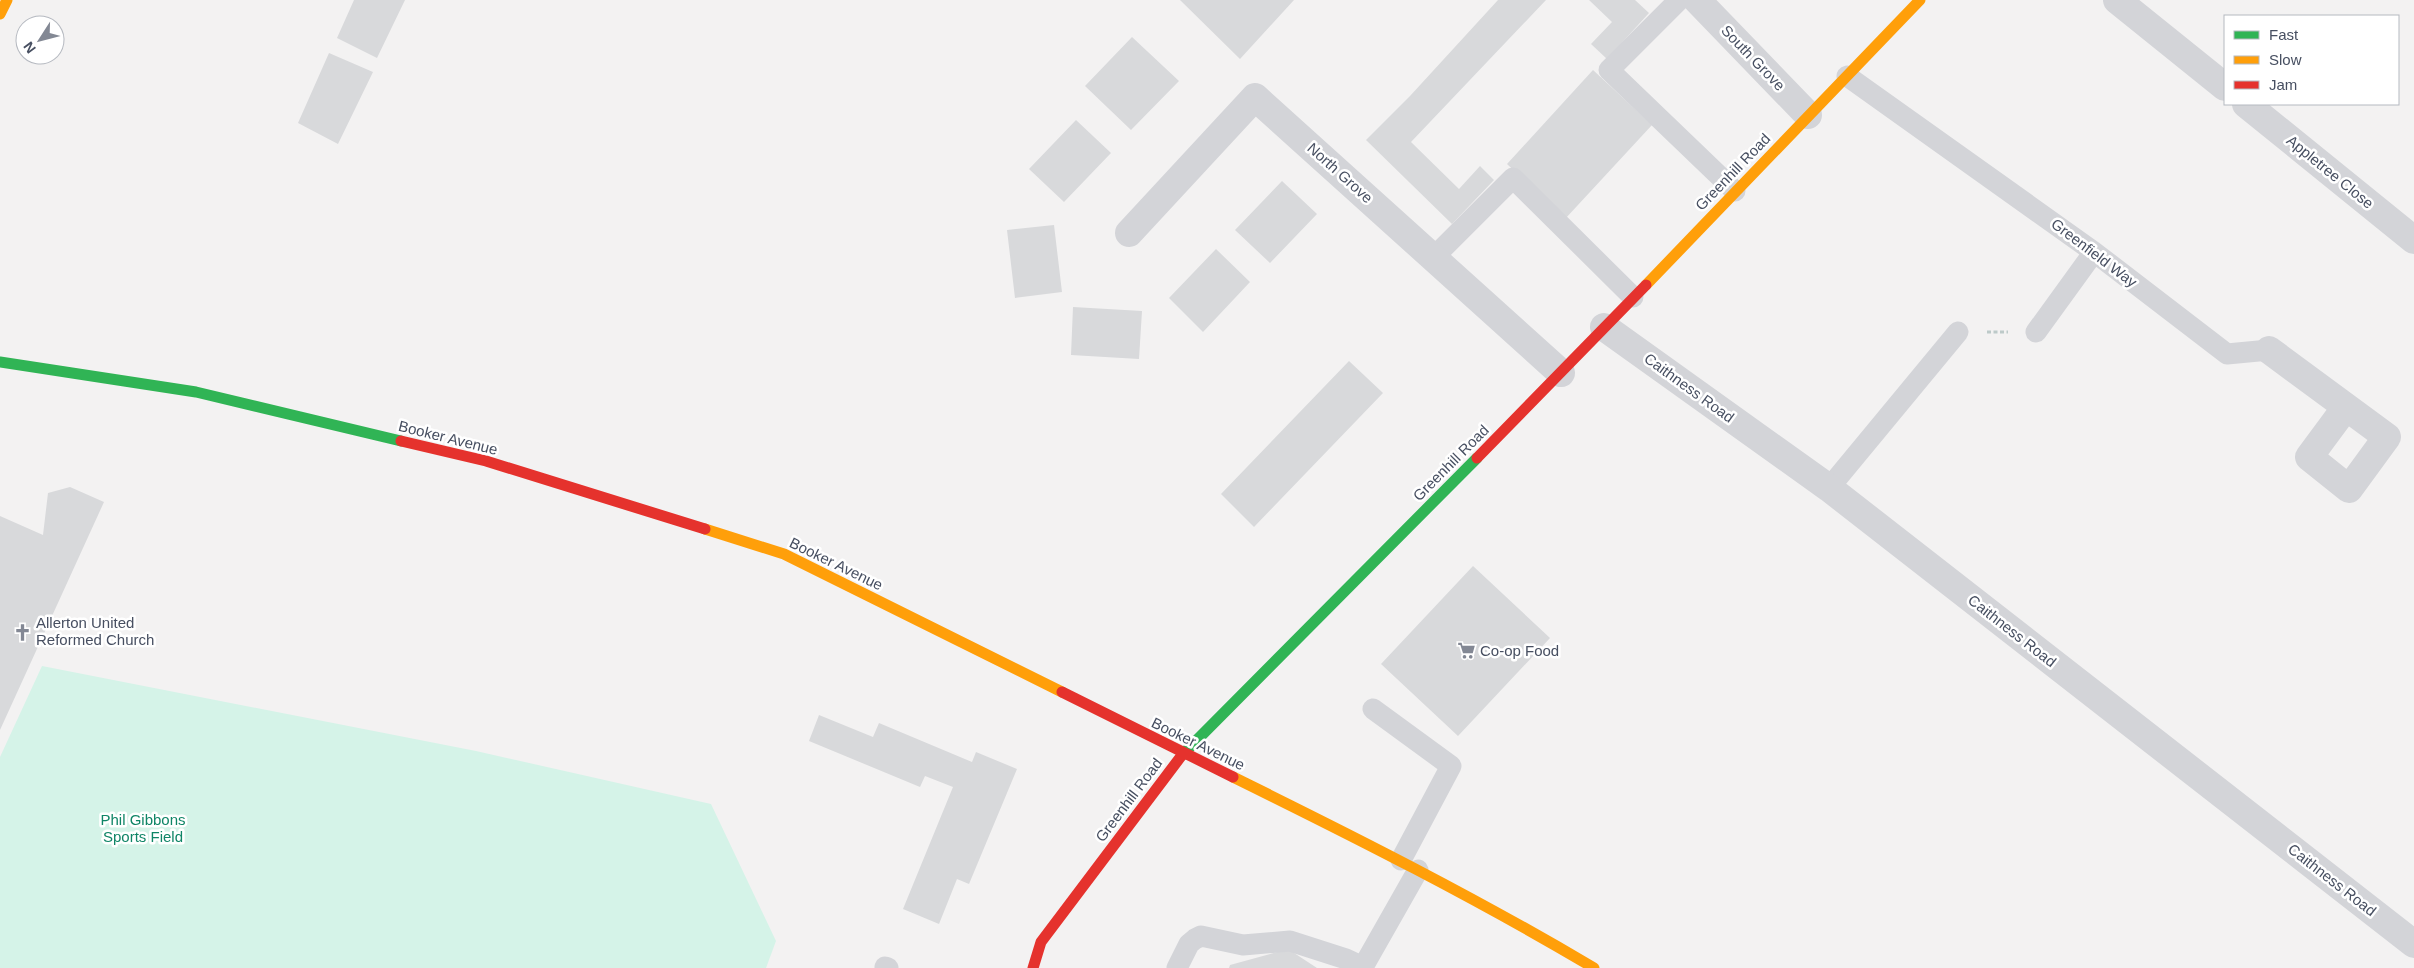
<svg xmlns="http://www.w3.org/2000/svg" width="2414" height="968" font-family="Arial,sans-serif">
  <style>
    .green { fill: #d5f3e8 }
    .building { fill: #d8d9db }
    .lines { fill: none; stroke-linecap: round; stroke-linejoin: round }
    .path { stroke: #bdcac9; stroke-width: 3; stroke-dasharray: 4 2.5; stroke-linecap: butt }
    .lane { stroke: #d3d4d8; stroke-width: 21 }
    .street { stroke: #d3d4d8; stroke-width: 28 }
    .fast { stroke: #30b455; stroke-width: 11 }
    .slow { stroke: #ff9f0a; stroke-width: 11 }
    .jam { stroke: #e5322d; stroke-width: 11 }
    .labels { text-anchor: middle; stroke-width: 5; stroke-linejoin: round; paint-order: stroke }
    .street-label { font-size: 15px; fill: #474f61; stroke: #fff }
    .poi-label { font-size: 15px; fill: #474f61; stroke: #fff; text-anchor: start }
    .park-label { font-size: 15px; fill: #0f8566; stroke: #fff }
  </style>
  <rect width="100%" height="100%" fill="#f3f2f2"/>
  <path class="green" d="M42 666 476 751 711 804 776 941 766 968H0V757Z"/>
  <path class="building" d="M354 0H405L377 58 337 38Z
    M1180 0H1294L1240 59Z
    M1498 0H1546L1411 142 1459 189 1480 166 1494 180 1452 224 1366 140 1410 96Z
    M1589 0H1635L1649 13 1607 59 1591 44 1612 22Z
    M1132 37 1179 81 1131 130 1085 86Z
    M329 53 373 72 338 144 298 123Z
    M1593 70 1652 125 1565 219 1507 164Z
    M1076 120 1111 153 1064 202 1029 169Z
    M1282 181 1317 214 1270 263 1235 230Z
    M1054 225 1062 292 1015 298 1007 230Z
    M1216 249 1250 282 1203 332 1169 298Z
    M1073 307 1142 311 1139 359 1071 355Z
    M1349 361 1383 393 1254 527 1221 494Z
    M70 487 104 502 0 730V516L43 535 48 493Z
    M1473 566 1550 638 1458 736 1381 664Z
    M819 715 873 737 879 723 972 762 976 752 1017 769 969 884 957 879 939 924 903 909 953 787 925 776 920 787 809 741Z
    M1288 949 1317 968H1229L1230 965Z"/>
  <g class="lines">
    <path class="path" d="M1987 332H2008"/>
    <path class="lane" d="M1679 0 1609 70 1735 191
      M1847 76 2094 252 2227 354 2269 350
      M1433 258 1513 178 1633 297
      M2036 332 2094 252
      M1829 488 1958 332
      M1373 709 1451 766 1401 860
      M885 967 888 968
      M1177 968 1189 944 1195 939 1201 936 1243 945 1290 941 1346 959 1363 967 1418 870"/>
    <path class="street" d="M1697 0 1808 115
      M2117 0 2225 87
      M2246 104 2414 240
      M1129 233 1255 97 1561 373
      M1604 327 1829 488 2414 944
      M2269 350 2387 437 2349 489 2309 457 2346 407"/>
    <path class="fast" d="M0 362 196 392 401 441
      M1182 755 1477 458"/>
    <path class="slow" d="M0 14 7 0
      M1646 285 1920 0
      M705 529 784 554 1062 692
      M1233 777C1355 837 1476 898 1594 968"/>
    <path class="jam" d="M401 441 486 461 705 529
      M1477 458 1646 285
      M1062 692 1233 777
      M1033 968 1041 942 1182 755"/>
  </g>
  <defs>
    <symbol id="church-bare" viewBox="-9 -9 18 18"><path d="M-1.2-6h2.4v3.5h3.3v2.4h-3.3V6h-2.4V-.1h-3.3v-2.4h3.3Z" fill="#838894" stroke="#fff" stroke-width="2.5" paint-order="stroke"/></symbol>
    <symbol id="supermarket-bare" viewBox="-9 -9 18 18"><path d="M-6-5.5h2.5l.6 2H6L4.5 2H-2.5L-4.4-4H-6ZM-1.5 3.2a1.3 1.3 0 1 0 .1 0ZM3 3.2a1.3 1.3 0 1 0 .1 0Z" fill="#838894" stroke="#fff" stroke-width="2.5" paint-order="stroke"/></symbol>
  </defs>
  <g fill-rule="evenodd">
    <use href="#church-bare" x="10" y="620" width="25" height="25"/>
    <use href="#supermarket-bare" x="1454" y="638" width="25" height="25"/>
  </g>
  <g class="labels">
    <g class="street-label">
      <text transform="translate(1753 58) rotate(46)" y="5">South Grove</text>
      <text transform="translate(1733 172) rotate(-46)" y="5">Greenhill Road</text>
      <text transform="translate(2330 172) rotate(39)" y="5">Appletree Close</text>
      <text transform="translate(1340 173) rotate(42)" y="5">North Grove</text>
      <text transform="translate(2094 253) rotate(37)" y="5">Greenfield Way</text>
      <text transform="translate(1689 388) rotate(36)" y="5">Caithness Road</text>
      <text transform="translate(448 438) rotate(14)" y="5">Booker Avenue</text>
      <text transform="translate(1451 463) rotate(-45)" y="5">Greenhill Road</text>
      <text transform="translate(836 564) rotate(26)" y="5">Booker Avenue</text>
      <text transform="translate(2012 631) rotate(38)" y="5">Caithness Road</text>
      <text transform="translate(1198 744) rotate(26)" y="5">Booker Avenue</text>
      <text transform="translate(1129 800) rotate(-53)" y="5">Greenhill Road</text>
      <text transform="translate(2332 880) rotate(38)" y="5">Caithness Road</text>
    </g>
    <g class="poi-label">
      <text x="36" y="628">Allerton United<tspan x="36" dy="17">Reformed Church</tspan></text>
      <text x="1480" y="656">Co-op Food</text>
    </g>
    <g class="park-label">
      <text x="143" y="825">Phil Gibbons<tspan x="143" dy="17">Sports Field</tspan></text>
    </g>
  </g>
  <rect x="2224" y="15" width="175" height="90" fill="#ffffff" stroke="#b5b9c0"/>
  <rect x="2234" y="31" width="25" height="8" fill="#30b455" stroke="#b5b9c0"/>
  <text x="2269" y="40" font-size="15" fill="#474f61">Fast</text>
  <rect x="2234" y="56" width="25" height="8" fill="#ff9f0a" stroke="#b5b9c0"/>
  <text x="2269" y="65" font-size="15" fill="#474f61">Slow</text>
  <rect x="2234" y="81" width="25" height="8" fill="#e5322d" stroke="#b5b9c0"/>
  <text x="2269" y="90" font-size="15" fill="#474f61">Jam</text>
  <g transform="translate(40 40) rotate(234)"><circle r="24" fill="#ffffff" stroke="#b5b9c0"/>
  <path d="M0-4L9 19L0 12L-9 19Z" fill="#838894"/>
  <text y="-8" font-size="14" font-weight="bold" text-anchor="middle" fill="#474f61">N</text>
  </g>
</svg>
